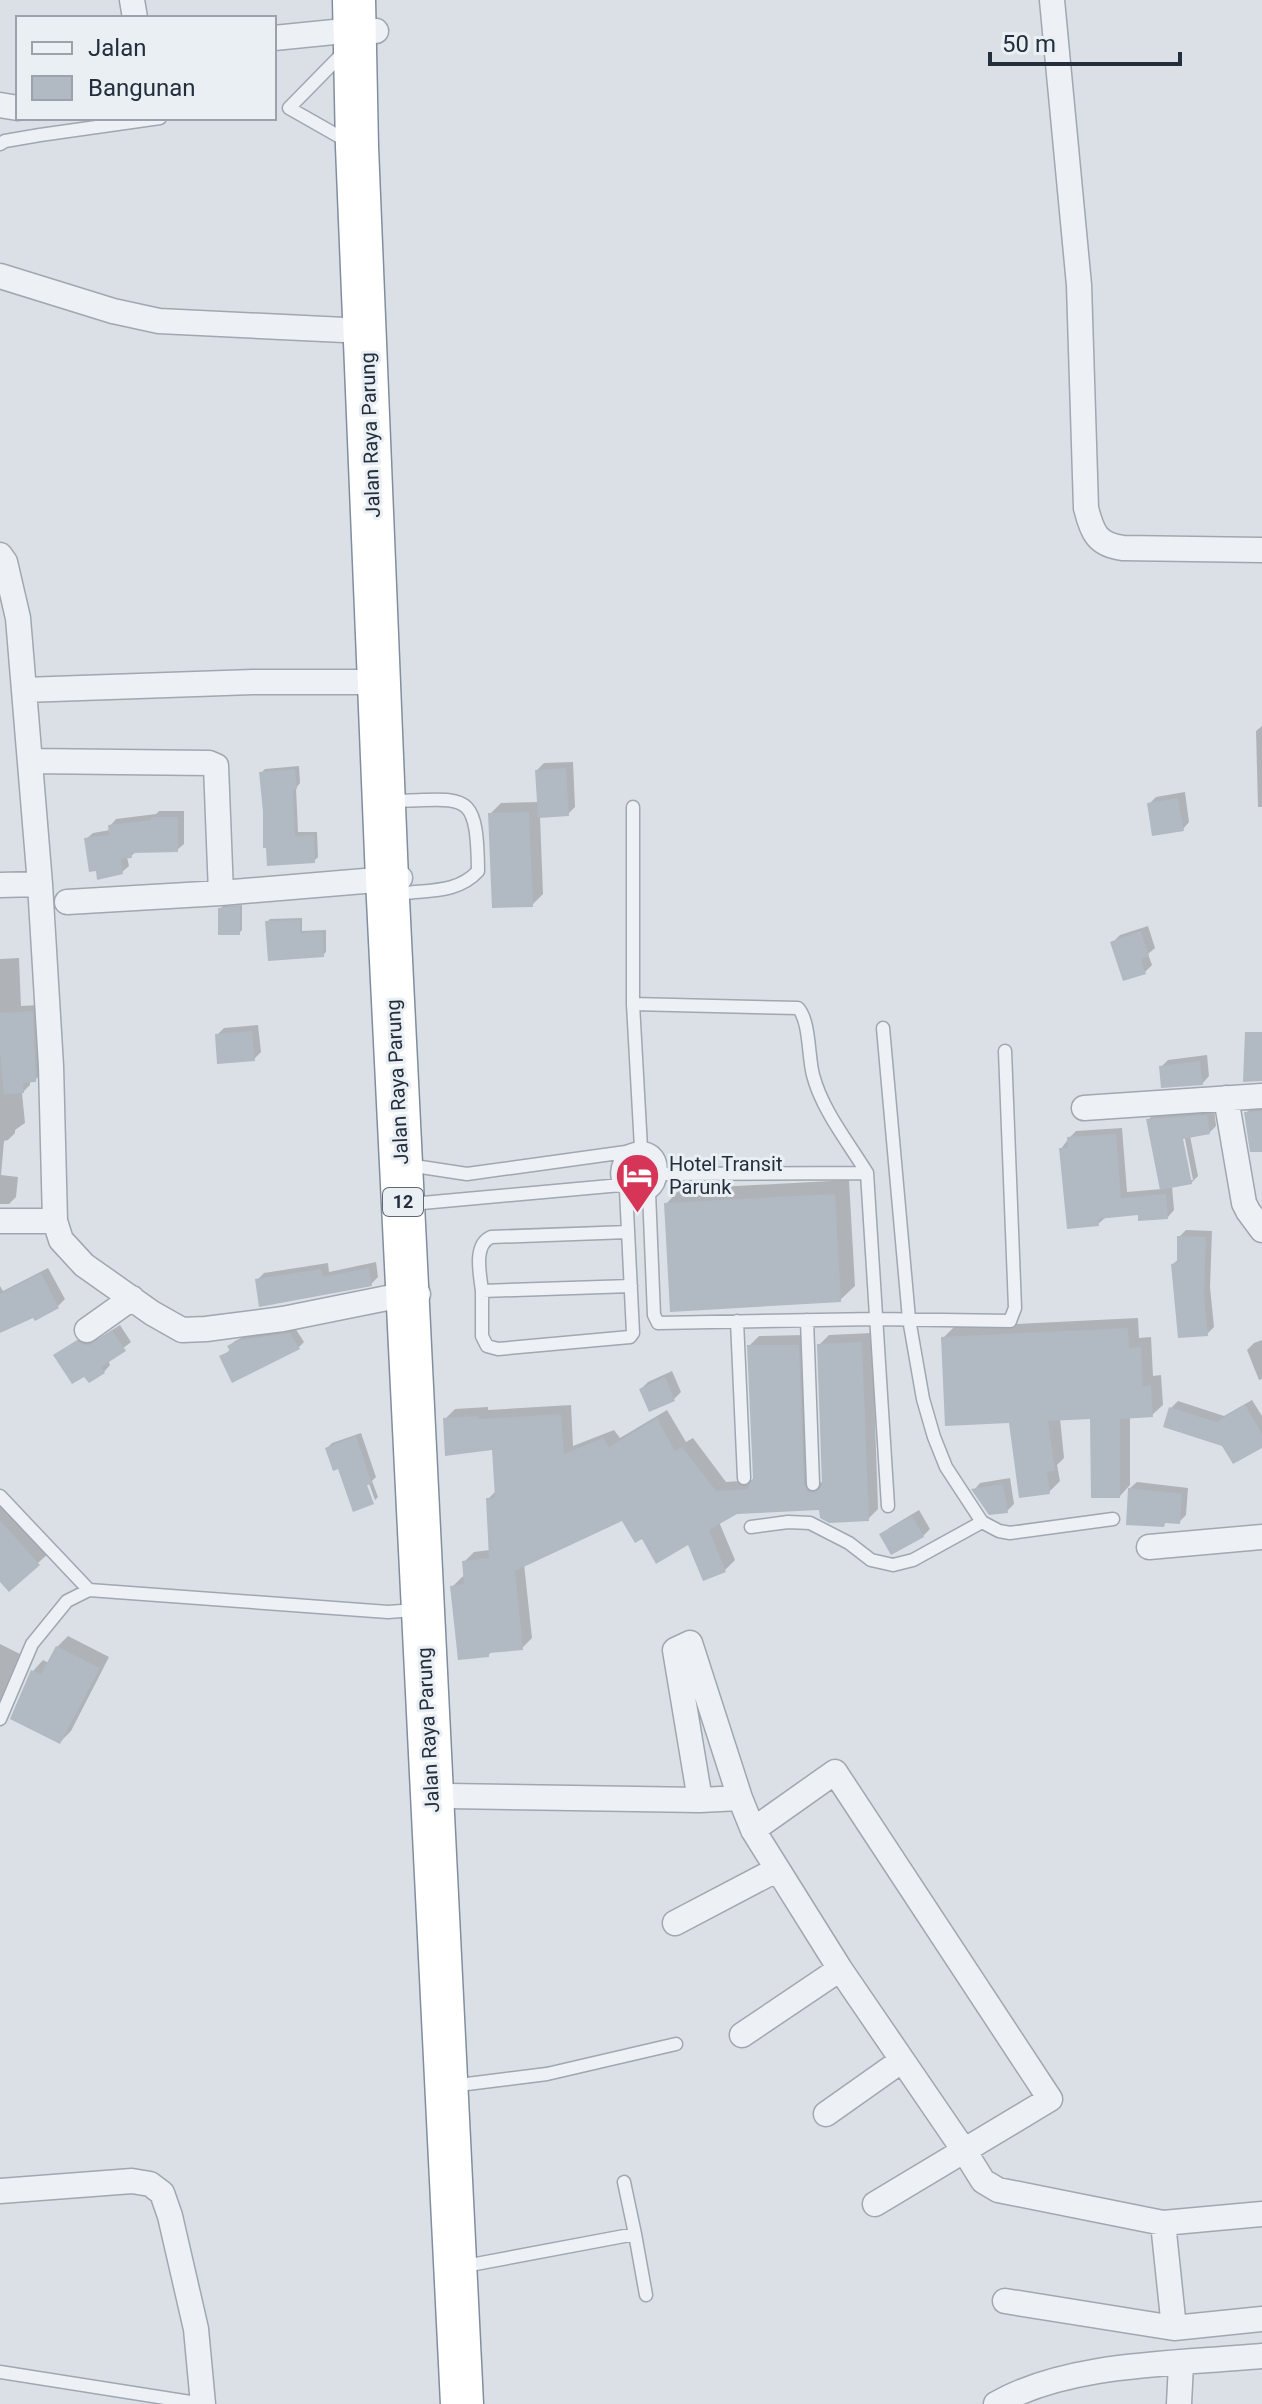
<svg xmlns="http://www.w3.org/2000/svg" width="1262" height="2404" font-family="Roboto,sans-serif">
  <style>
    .shadow { fill: #0003; fill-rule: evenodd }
    .building { fill: #b1b9c3 }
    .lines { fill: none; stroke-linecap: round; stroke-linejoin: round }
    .service-casing { stroke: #a0a7b0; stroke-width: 15 }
    .minor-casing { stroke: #a0a7b0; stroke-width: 27 }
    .trunk-casing { stroke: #818e9e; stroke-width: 45 }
    .service { stroke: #edf0f5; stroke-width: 12 }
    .minor { stroke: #edf0f5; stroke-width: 24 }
    .trunk { stroke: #fff; stroke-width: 42 }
    .labels { text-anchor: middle; stroke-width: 6; stroke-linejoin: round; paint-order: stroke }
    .shield { fill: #eaeff4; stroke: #5f6974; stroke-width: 2 }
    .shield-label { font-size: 18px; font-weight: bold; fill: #242f3d }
    .street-label { font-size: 20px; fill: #242f3d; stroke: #eaeff4 }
    .poi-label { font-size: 20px; fill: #242f3d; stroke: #eaeff4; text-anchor: start }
  </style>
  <rect width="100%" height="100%" fill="#dbe0e6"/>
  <path class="shadow" d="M1262 726V807H1258L1256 731Z
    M573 762 575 807 568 814 540 816 543 894 532 905 490 814 501 803 539 802 537 770 544 763Z
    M299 766 300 783 296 788 298 832H317L318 857 314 861 265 812 261 773 265 769Z
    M1185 792 1189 822 1183 829 1149 804 1156 797Z
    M159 811H184V844L177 850 137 851 131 856 127 857 129 866 122 872 86 839 93 833 110 830V826L116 819 156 814Z
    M242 905V930L239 933 220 909 223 906Z
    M302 918V931L326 930V952L323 955 267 922 270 919Z
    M1148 926 1155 948 1148 954 1152 965 1145 972 1113 942 1120 935Z
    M19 958 21 1006 39 1005 42 1073 35 1080 30 1081V1085L22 1093 25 1123 15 1130V1133L8 1140 4 1141 1 1175 18 1177 16 1197 9 1204H0V959Z
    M258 1025 261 1052 254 1059 217 1035 224 1028Z
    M1207 1055 1209 1076 1203 1083 1161 1067 1168 1060Z
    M1262 1106V1150L1246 1113 1251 1108Z
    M1214 1109 1216 1126 1209 1133 1190 1136 1198 1176 1191 1183 1172 1186 1174 1210 1168 1217 1139 1213 1105 1218 1098 1224 1061 1149 1069 1138 1076 1131 1122 1128 1127 1192 1162 1189 1148 1120 1155 1113ZM1183 1129 1193 1180H1189L1179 1130Z
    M849 1180 855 1286 840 1300 666 1204 680 1189Z
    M1186 1230 1212 1231 1210 1287 1214 1327 1207 1334 1173 1264 1179 1259V1237Z
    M376 1262 378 1277 371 1284 257 1280 264 1273 328 1263 329 1272Z
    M48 1268 65 1299 58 1306 0 1331V1286L3 1291Z
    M1138 1318 1139 1338 1151 1337 1153 1376 1161 1375 1163 1405 1152 1415 1130 1417V1485L1120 1496 1092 1417 1060 1418 1064 1458 1057 1465 1060 1481 1049 1492 1011 1421 943 1338 954 1327Z
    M120 1325 131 1342 108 1360 110 1365 104 1372 56 1355 85 1335 98 1339Z
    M295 1328 304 1342 299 1347 233 1381 222 1357 231 1349 229 1346 235 1341 247 1335Z
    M872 1333 878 1509 868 1519 821 1508 737 1512 719 1522 735 1560 725 1570 689 1542 642 1536 622 1519 524 1564 532 1638 522 1648 493 1651 488 1655 452 1587 462 1577 465 1576 464 1562 474 1552 490 1550 488 1499 496 1491 494 1448 445 1419 455 1409 488 1407V1410L571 1405 573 1446 614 1430 620 1438 667 1410 686 1442 693 1438 726 1482 754 1480 749 1346 759 1336 804 1335 818 1482 824 1483 819 1345 829 1335Z
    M1262 1340V1379L1259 1380 1247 1350 1254 1343Z
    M672 1371 681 1392 674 1399 641 1389 648 1382Z
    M1252 1400 1262 1416V1446L1224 1444 1171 1408 1178 1401 1224 1416Z
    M361 1433 376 1477 372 1481 378 1497 375 1500 366 1475 339 1467 327 1448 332 1443Z
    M1010 1478 1014 1504 1007 1511 974 1490 980 1483Z
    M1137 1482 1188 1488 1186 1515 1179 1522 1167 1521 1164 1525 1128 1523 1130 1488Z
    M0 1497 49 1553 9 1589 0 1579Z
    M919 1510 930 1529 923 1536 882 1535 889 1528Z
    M68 1636 109 1657 71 1731 60 1742 33 1671 43 1660 49 1663 57 1647Z
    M0 1644 20 1654 0 1701Z"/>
  <path class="building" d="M566 768 569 816 538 818 535 770Z
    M295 769 297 789 293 790 295 836 314 835 315 863 267 866 266 848H263V812L259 772Z
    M1178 798 1184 831 1152 836 1147 803Z
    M529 812 533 907 492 908 488 813Z
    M151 817H178V852L131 853 132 858 121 859 123 874 97 880 96 871 89 872 84 838 109 835 108 825 151 820Z
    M240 906V935H218V908Z
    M300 920V933L323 932 324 957 268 961 265 921Z
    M1141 931 1149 956 1141 959 1146 974 1123 981 1110 942Z
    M33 1011 36 1082 23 1083 24 1093 4 1095 0 1051V1013Z
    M252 1031 255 1061 217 1064 215 1034Z
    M1245 1032H1262V1081L1243 1082Z
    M1200 1061 1203 1085 1161 1088 1159 1066Z
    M1262 1111V1152H1250L1244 1112Z
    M1207 1115 1210 1134 1183 1139 1192 1184 1160 1190 1146 1119Z
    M1116 1134 1121 1198 1166 1194 1168 1219 1138 1221V1215L1098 1219 1099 1226 1067 1229 1059 1148H1068L1067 1137Z
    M835 1194 841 1302 670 1312 664 1203Z
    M1177 1236 1206 1237 1204 1295 1208 1336 1178 1338 1171 1264 1177 1263Z
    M369 1268 372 1286 259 1307 255 1279 321 1269 323 1277Z
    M41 1273 59 1308 35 1321 33 1318 0 1333V1294Z
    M1128 1328 1129 1348 1141 1347 1143 1386 1151 1385 1153 1417 1120 1419V1498H1091L1090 1419 1048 1421 1055 1471 1047 1472 1050 1494 1019 1498 1009 1423 945 1426 941 1337Z
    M112 1330 126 1351 101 1367 105 1373 89 1383 84 1377 72 1384 53 1355 77 1340 82 1344 89 1345Z
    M290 1333 300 1349 232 1383 219 1356 230 1351 227 1346 239 1340Z
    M862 1342 869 1521 829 1523 820 1518 819 1510 737 1514 709 1530 726 1572 703 1581 688 1545 656 1564 642 1539 635 1543 622 1521 515 1571 523 1650 489 1653V1657L458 1660 450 1586 464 1584 462 1561 489 1558 486 1498H495L492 1450 445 1456 443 1418 478 1416V1419L561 1414 564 1454 603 1438 609 1447 657 1418 675 1451 682 1447 716 1491 747 1489 753 1478 747 1345H799L804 1484 808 1492 814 1493 820 1489 822 1484 817 1344Z
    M665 1377 675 1401 649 1412 639 1389Z
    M1245 1405 1262 1434V1448L1233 1464 1222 1446 1163 1427 1169 1407 1216 1422Z
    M356 1436 372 1484 367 1485 374 1504 353 1512 338 1469 333 1471 325 1448Z
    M1003 1484 1008 1513 989 1515 971 1489Z
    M1128 1488 1182 1494 1180 1524 1165 1523 1164 1527 1126 1525Z
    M912 1516 924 1537 891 1555 879 1534Z
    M0 1520 40 1565 9 1592 0 1582Z
    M56 1646 100 1668 60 1744 10 1719 31 1670 41 1674Z"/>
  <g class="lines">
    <defs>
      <path id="service" d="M344 52 289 108 347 141
        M0 144 5 141 40 135 160 118
        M392 801C466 800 477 787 478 871 459 892 432 890 405 893
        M633 807V1004L641 1148
        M633 1004 798 1008C810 1021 808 1056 813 1075 822 1110 848 1142 867 1173L662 1174
        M883 1028 909 1319 923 1399 934 1437 946 1467 982 1522 999 1531 1010 1533 1113 1519
        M408 1165 467 1174 626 1152C677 1130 667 1215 628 1191 612 1181 616 1164 626 1152
        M867 1173 888 1506
        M649 1192 654 1315 658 1323 875 1319 1010 1321 1015 1308 1005 1051
        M411 1204 621 1185
        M628 1232 491 1237C473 1245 480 1274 482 1291L631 1286
        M482 1291V1336L487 1346 498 1349 630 1337 633 1333 626 1190
        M807 1320 813 1484
        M737 1321 744 1478
        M0 1496 89 1590
        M751 1527 788 1522 810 1523 849 1543 871 1560 893 1565 913 1560 982 1522
        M0 1719 32 1644 67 1601 89 1590 388 1612 415 1610
        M459 2085 547 2074 676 2044
        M635 2234 646 2295
        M465 2266 635 2234 624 2182
        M0 2372 203 2404"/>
      <path id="minor" d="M132 0 135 18
        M1052 0 1079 285 1086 508C1092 532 1097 545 1123 548L1262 550
        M274 38 354 30 376 31
        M0 105 18 108
        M0 276 113 311 159 321 365 331
        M0 555 5 562 18 618 40 884 51 1066 55 1221 61 1240 84 1265 152 1313 182 1330 206 1329 283 1319 407 1294H418
        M24 690 253 682H380
        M30 761 209 763 216 766 221 893
        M0 885 40 884
        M67 902 221 893 400 878
        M1226 1098 1244 1203 1248 1211 1262 1230
        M1084 1108 1262 1096
        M0 1221H55
        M87 1330 132 1298
        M1149 1547 1262 1537
        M448 1796 700 1800 740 1798
        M700 1800 675 1650 690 1643 740 1798 753 1830 840 1969 965 2152 983 2181 998 2190 1163 2223 1262 2214
        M753 1830 835 1772 1050 2099 875 2204
        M675 1923 776 1870
        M742 2035 840 1969
        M826 2114 901 2061
        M0 2191 132 2181 150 2184 162 2193 170 2216 196 2329 203 2404
        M1163 2223 1174 2328
        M1005 2301 1174 2328 1262 2319
        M996 2404C1069 2362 1178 2364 1262 2356
        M1179 2404 1181 2364"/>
      <path id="trunk" d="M354 0 357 147 387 879 462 2404"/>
    </defs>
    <use href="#service" class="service-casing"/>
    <use href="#minor" class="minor-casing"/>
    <use href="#trunk" class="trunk-casing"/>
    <use href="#service" class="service"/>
    <use href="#minor" class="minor"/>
    <use href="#trunk" class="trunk"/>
  </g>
  <defs>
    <symbol id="hotel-pin" viewBox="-11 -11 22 30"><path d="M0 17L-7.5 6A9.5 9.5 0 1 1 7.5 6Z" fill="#d63557" stroke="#eaeff4"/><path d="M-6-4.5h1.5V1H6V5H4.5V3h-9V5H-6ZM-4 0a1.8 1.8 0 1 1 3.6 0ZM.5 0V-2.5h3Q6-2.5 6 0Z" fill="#fff"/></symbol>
  </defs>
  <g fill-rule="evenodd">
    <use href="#hotel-pin" x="612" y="1150" width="51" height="69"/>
  </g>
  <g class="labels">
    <rect class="shield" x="383" y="1188" width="40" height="28" rx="6"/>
    <g class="shield-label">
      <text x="403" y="1208">12</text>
    </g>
    <g class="street-label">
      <text transform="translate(370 435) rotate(-92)" y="7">Jalan Raya Parung</text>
      <text transform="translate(397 1082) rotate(-93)" y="7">Jalan Raya Parung</text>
      <text transform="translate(428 1730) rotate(-93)" y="7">Jalan Raya Parung</text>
    </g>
    <g class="poi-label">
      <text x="669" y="1171">Hotel Transit<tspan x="669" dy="23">Parunk</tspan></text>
    </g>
  </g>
  <rect x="16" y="16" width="260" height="104" fill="#eaeff4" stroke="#9ba2ab" stroke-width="2"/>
  <rect x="32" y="42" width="40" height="12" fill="#edf0f5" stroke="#9ba2ab" stroke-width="2"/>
  <text x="88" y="56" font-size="24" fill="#242f3d">Jalan</text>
  <rect x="32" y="76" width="40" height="24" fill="#b1b9c3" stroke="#9ba2ab" stroke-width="2"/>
  <text x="88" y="96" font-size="24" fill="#242f3d">Bangunan</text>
  <path d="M990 52v12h190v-12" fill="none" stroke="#242f3d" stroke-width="4"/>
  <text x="1002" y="52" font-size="24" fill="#242f3d" stroke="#eaeff4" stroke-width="6" paint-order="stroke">50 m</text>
</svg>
